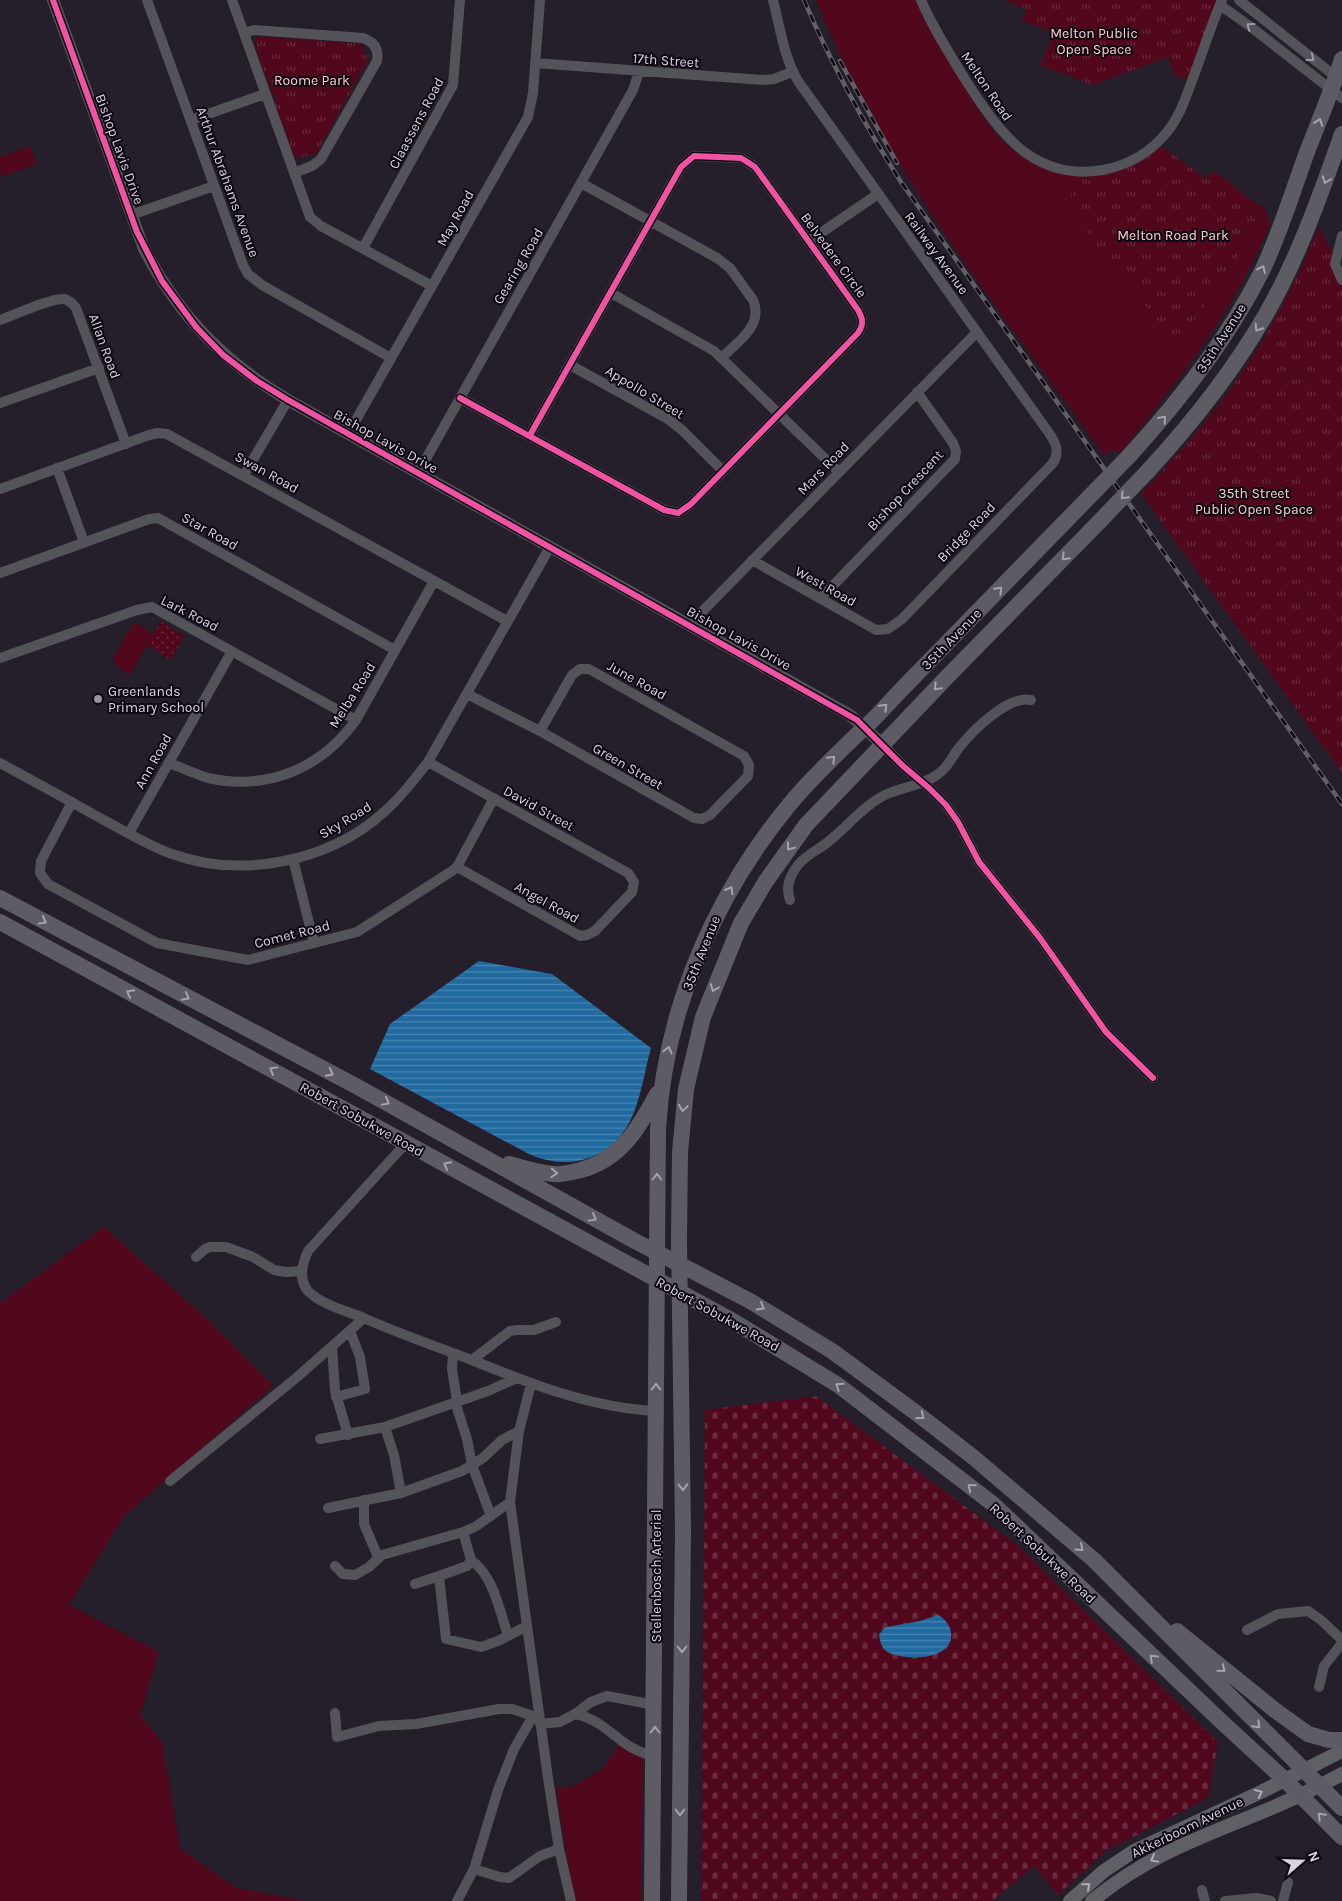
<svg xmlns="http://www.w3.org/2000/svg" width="1342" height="1901" font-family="Karla,sans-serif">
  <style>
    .grass { fill: #51081c }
    .cemetery { fill: url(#cemetery-stones) }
    .park { fill: url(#park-tufts) }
    .garden { fill: url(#garden-dots) }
    .water { fill: url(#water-rules) }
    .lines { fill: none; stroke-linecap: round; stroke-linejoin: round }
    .minor { stroke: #535359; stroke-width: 10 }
    .tertiary { stroke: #535359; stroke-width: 12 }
    .secondary { stroke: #5f5f66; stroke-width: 14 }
    .primary { stroke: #5d5c65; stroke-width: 16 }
    .rail-casing { stroke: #625f67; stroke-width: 4.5 }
    .rail { stroke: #0c0711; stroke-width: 2.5; stroke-dasharray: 8; stroke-linecap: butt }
    .primary-bridge { stroke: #5d5c65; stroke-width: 16 }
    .cycleway-casing { stroke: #0c0711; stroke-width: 9 }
    .cycleway { stroke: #f153a3; stroke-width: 6 }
    .oneway { stroke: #9d98a4 }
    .oneway2 { stroke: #a8a2b0 }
    .oneway3 { stroke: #afa9b7 }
    .poi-dot { fill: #9b92a2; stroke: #0c0711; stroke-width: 2 }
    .labels { text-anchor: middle; stroke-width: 4; stroke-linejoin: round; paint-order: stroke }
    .park-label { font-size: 14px; fill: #ffcbce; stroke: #0c0711 }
    .street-label { font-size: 14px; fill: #dad1e2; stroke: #0c0711 }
    .poi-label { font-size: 14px; fill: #dad1e2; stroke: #0c0711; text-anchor: start }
  </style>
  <defs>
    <pattern id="cemetery-stones" width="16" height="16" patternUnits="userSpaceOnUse" patternTransform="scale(1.25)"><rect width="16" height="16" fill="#51081c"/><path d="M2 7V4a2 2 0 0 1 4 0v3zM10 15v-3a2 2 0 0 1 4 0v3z" fill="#692b3d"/></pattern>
    <pattern id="park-tufts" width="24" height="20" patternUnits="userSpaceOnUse" patternTransform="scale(1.25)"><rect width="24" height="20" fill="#51081c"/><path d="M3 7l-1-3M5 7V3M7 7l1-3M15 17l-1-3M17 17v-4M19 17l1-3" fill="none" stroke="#692b3d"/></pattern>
    <pattern id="garden-dots" width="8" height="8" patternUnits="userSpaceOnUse" patternTransform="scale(1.25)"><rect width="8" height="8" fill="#51081c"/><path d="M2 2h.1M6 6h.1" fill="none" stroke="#692b3d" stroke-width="1.8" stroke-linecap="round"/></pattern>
    <pattern id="water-rules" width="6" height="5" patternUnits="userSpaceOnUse" patternTransform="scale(1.25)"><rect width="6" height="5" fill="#206a9f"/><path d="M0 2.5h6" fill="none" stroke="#4a85b0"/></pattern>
  </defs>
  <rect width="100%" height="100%" fill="#251e2b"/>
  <path class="grass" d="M816 0H916C927 25 941 48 955 71 975 104 995 143 1030 162 1045 170 1061 172 1078 175L1178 344 1253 235 1257 205H1264L1270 225C1235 310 1178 381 1121 452L1112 450 1105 456C1000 311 884 168 816 0Z
    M30 146 37 164 1 177 0 157Z
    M134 622 153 634 130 675 117 667 113 658Z
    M104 1227 209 1321 273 1386 123 1517 69 1605 159 1652 140 1716 162 1742 180 1848 236 1888 306 1901H0V1303Z
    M619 1744 643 1759 641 1901H574L556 1788 574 1786 604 1768Z"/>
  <path class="cemetery" d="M816 1396 1017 1545 1218 1742 1208 1798 1106 1851 1058 1895 1034 1866 992 1901H701L705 1410Z"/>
  <path class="park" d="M1008 0H1217L1188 78 1185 80 1175 76 1168 57 1093 85 1040 65 1054 33 1022 21 1027 9 1007 2Z
    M259 36 361 44 368 60 316 154 295 158 274 101 276 100 274 96H273L254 43Z
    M1159 148 1166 149 1206 179 1211 173 1216 172 1257 205 1253 235 1178 344 1112 266 1068 204 1078 175C1111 174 1133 171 1159 148Z
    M1319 227 1342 272V773L1141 494C1189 443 1234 391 1269 330 1288 297 1304 262 1319 227Z"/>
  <path class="garden" d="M161 621 184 636 171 660 147 645Z"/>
  <path class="water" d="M479 961 552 974 651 1048C645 1069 642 1092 634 1112 617 1158 570 1174 527 1153L370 1069 390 1024Z
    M938 1615C945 1619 950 1625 951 1633 955 1663 896 1661 885 1650 881 1646 880 1640 879 1635L883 1629 887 1627 920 1621Z"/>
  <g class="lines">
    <path class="minor" d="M147 0 243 265 248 274 262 285 391 358
      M232 0 310 217 321 226 432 286
      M921 0C933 28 949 53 965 79 998 131 1033 182 1103 170 1128 165 1151 152 1167 132 1180 116 1186 97 1193 78 1203 52 1211 25 1222 0
      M1239 0 1340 80
      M1220 5 1251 27 1342 98
      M244 33 254 30 363 38C375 42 379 50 377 61L321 159 312 166 294 173
      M535 63 763 80 774 79 792 72
      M191 120 265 94
      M581 183 717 258 730 268 753 300C764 325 738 342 722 357
      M131 215 214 186
      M1342 236 1335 264 1342 280
      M809 241 878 194
      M363 248 453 85 460 0
      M611 293 714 351 839 472
      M0 320C14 315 51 298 64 299 69 300 73 304 76 308L126 444
      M570 365 668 419 682 430 722 470
      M460 398 664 510 678 513 691 504 858 333C864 324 863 319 858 310L755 167 741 158 694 156 681 167 530 435
      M0 403 99 368
      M348 434 528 117 533 93 540 0
      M57 468 84 542
      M418 473 633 90 639 72
      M244 475 288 400
      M0 489 149 435 158 433 167 434 507 621
      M752 560 876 630 888 629 902 619 1053 463C1060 452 1056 443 1049 433L798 81C784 58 780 27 773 0
      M0 573 149 519 158 518 395 650
      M821 598 955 459 956 451 953 443 917 392
      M689 625 977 332
      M0 658 137 610 152 607 356 720
      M467 694 540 731 694 818 702 819 710 815 748 776 749 765 744 756 589 669H580L572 675 540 731
      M882 744 903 766 929 788 946 805 958 822 979 862 1040 938 1106 1032 1153 1078
      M428 762 628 873 634 882 632 892 595 931 587 935 580 936 457 867
      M0 763C33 781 67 799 100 818 123 830 147 845 172 854 241 879 328 862 383 813 400 798 414 780 428 762L550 547
      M169 763C182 768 195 774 208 778 267 791 321 769 356 720L434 581
      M72 802 41 861 40 873 48 884 157 943 248 960 357 932 452 871 457 867 494 798
      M129 833 232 651
      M293 859 314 943
      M790 900C785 887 790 875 798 865 806 855 818 850 828 842 847 827 865 804 887 794 906 786 927 785 943 770 949 764 953 756 958 749 972 731 1008 695 1031 700
      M406 1143 308 1251C302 1264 298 1279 308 1291 323 1306 348 1311 366 1319 400 1334 435 1346 469 1359 529 1383 590 1408 656 1411
      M196 1257 205 1249 210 1247H226L253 1257 274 1270 286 1272 302 1271
      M332 1346 335 1391 348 1435
      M453 1353 452 1369 457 1401
      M472 1360 510 1331 517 1330H534L556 1322
      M531 1384 519 1431 510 1502 548 1778 559 1849 571 1901
      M336 1397 365 1389 360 1357 350 1331
      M455 1402 467 1439 472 1465 491 1516
      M385 1427 394 1455 401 1493
      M320 1439 385 1427 488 1391 517 1378
      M170 1481 296 1378 364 1318
      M364 1500V1524L378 1557
      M328 1508 401 1493 462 1471 483 1458 502 1440 519 1431
      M463 1532 471 1560 467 1566 439 1576 446 1639 481 1647 498 1641 527 1626
      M471 1560C494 1576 499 1610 508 1635
      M335 1566 343 1574 355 1575 369 1567 382 1555 463 1532 475 1527 510 1502
      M415 1584 439 1576
      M1247 1630 1278 1614 1308 1611 1321 1620 1342 1640
      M1319 1687 1324 1666 1342 1643
      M335 1713 337 1737 379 1726 416 1724 499 1709H512L539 1718
      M575 1714C610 1721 619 1750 655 1756
      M540 1724 560 1722 575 1714 591 1702 607 1696 655 1705
      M474 1869 500 1877 509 1878 540 1856 559 1849
      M1202 1890 1205 1901
      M457 1901 474 1869 498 1790 514 1749 533 1716
      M1225 1901 1257 1898 1271 1901
      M1283 1901 1288 1882"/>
    <path class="tertiary" d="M53 0 144 249C179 316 223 361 288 400L850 715 882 744"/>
    <path class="secondary" d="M1070 1901 1104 1871 1134 1851 1263 1791 1342 1751
      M1092 1901C1146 1856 1199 1838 1262 1812 1289 1801 1316 1788 1342 1774"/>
    <path class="primary" d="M1130 455C1181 399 1227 340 1261 273 1280 234 1292 193 1307 152 1319 121 1332 91 1342 59
      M1148 471C1192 423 1232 373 1265 316 1298 259 1320 196 1342 134
      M0 898 356 1086 633 1240 750 1301 832 1351 915 1412 973 1457 1094 1560 1342 1808
      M0 922 733 1321 838 1385 993 1504 1224 1724 1285 1780 1342 1837
      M509 1164C524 1168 539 1173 554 1174 563 1175 572 1172 581 1170 621 1159 639 1128 657 1094
      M1177 1631 1276 1711 1308 1734 1329 1740H1342
      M652 1901 658 1130C664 1012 714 896 789 805 811 778 838 753 864 728 878 716 890 701 903 688 968 622 1032 556 1096 490
      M679 1901 683 1531 679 1239 680 1152 686 1089 703 1017 741 923 766 881 806 825 948 676 1099 522"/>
    <defs>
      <path id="rail" d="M804 0C831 63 864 124 901 182L1342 804
        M840 61 897 163"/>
    </defs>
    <use href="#rail" class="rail-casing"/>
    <use href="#rail" class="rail"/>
    <path class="primary-bridge" d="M1096 490 1130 455
      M1099 522 1148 471"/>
    <defs>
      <path id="cycleway" d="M53 0 137 232 162 281 196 327 223 355 257 381 288 400 857 720 903 766 929 788 946 805 958 822 979 862 1040 938 1106 1032 1153 1078
        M460 398 664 510 678 513 691 504 858 333C864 324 863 319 858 310L755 167 741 158 694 156 681 167 530 435"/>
    </defs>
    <use href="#cycleway" class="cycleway-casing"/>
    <use href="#cycleway" class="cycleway"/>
  </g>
  <defs><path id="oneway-chevron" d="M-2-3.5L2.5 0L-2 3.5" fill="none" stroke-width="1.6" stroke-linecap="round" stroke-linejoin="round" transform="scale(1.25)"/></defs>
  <g class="oneway">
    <use href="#oneway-chevron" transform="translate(1250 26) rotate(-144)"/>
    <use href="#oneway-chevron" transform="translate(1311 58) rotate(38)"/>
  </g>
  <g class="oneway2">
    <use href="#oneway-chevron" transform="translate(1319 122) rotate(-70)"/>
    <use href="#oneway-chevron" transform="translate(1326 180) rotate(110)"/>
    <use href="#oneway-chevron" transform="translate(1262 269) rotate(-64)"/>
    <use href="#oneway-chevron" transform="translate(1258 328) rotate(122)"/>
    <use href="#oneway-chevron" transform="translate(1163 419) rotate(-49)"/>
    <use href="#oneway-chevron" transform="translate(1124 496) rotate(134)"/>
    <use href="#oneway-chevron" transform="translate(1065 557) rotate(134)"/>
    <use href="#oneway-chevron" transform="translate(999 590) rotate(-46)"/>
    <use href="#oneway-chevron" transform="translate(937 687) rotate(134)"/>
    <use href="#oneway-chevron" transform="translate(884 707) rotate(-46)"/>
    <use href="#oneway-chevron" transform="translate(832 759) rotate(-45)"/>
    <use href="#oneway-chevron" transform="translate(790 847) rotate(127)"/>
    <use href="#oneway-chevron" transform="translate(730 890) rotate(-60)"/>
    <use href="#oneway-chevron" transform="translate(43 921) rotate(29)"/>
    <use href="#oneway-chevron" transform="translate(714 988) rotate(111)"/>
    <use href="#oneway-chevron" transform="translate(130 993) rotate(-152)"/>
    <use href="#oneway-chevron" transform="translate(186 997) rotate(28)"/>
    <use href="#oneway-chevron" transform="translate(668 1050) rotate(-77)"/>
    <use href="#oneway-chevron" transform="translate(273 1070) rotate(-151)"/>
    <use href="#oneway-chevron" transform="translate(330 1073) rotate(27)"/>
    <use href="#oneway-chevron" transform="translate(386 1102) rotate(29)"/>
    <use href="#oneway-chevron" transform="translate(683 1108) rotate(98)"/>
    <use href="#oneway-chevron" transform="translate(447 1165) rotate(-152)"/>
    <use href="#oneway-chevron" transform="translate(554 1173) rotate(3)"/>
    <use href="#oneway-chevron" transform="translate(657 1177) rotate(-90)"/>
    <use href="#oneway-chevron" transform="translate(593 1218) rotate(29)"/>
    <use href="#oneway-chevron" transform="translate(761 1307) rotate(31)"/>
    <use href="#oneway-chevron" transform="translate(839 1386) rotate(-145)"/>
    <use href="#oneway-chevron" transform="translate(656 1387) rotate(-90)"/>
    <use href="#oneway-chevron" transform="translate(921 1416) rotate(38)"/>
    <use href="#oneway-chevron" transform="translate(683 1487) rotate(89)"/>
    <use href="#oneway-chevron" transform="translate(971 1487) rotate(-141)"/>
    <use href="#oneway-chevron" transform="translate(1080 1548) rotate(42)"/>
    <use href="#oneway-chevron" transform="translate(682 1649) rotate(90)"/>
    <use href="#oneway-chevron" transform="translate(1153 1658) rotate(-136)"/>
    <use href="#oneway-chevron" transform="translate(1222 1669) rotate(39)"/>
    <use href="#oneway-chevron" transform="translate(1257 1725) rotate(45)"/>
    <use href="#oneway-chevron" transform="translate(655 1730) rotate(-90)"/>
    <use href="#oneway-chevron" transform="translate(680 1812) rotate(90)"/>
    <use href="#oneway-chevron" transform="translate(1321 1816) rotate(-135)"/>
  </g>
  <g class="oneway3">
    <use href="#oneway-chevron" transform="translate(1259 1793) rotate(-25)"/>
    <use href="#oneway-chevron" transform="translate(1154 1859) rotate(151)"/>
    <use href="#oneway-chevron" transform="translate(1087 1886) rotate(-41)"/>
  </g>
  <circle class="poi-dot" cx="98" cy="699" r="5"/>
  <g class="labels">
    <g class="park-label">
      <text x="1094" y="38">Melton Public<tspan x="1094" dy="16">Open Space</tspan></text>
      <text x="312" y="85">Roome Park</text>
      <text x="1173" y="240">Melton Road Park</text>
      <text x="1254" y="498">35th Street<tspan x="1254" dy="16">Public Open Space</tspan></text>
    </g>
    <g class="street-label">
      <text transform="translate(666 60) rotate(4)" y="5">17th Street</text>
      <text transform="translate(987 86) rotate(56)" y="5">Melton Road</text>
      <text transform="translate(416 123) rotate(-62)" y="5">Claassens Road</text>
      <text transform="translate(120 149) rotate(70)" y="5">Bishop Lavis Drive</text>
      <text transform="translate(228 182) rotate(70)" y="5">Arthur Abrahams Avenue</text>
      <text transform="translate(455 218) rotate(-61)" y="5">May Road</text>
      <text transform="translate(937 253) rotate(54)" y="5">Railway Avenue</text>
      <text transform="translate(834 255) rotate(54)" y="5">Belvedere Circle</text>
      <text transform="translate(518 266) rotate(-60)" y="5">Gearing Road</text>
      <text transform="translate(1221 338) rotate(-57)" y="5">35th Avenue</text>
      <text transform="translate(105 346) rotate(70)" y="5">Allan Road</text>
      <text transform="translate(645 392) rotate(31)" y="5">Appollo Street</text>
      <text transform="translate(386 441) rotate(29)" y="5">Bishop Lavis Drive</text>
      <text transform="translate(823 468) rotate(-46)" y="5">Mars Road</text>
      <text transform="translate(267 472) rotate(29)" y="5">Swan Road</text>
      <text transform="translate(905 490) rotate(-47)" y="5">Bishop Crescent</text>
      <text transform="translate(210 531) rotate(29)" y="5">Star Road</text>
      <text transform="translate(966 532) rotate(-46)" y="5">Bridge Road</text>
      <text transform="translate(826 586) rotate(29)" y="5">West Road</text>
      <text transform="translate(190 613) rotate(27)" y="5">Lark Road</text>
      <text transform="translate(739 638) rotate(29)" y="5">Bishop Lavis Drive</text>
      <text transform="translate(951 639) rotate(-46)" y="5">35th Avenue</text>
      <text transform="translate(637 680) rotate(29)" y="5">June Road</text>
      <text transform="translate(352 695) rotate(-58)" y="5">Melba Road</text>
      <text transform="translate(153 761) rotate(-61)" y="5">Ann Road</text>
      <text transform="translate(628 766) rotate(30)" y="5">Green Street</text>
      <text transform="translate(539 808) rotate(29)" y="5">David Street</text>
      <text transform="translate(345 820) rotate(-31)" y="5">Sky Road</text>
      <text transform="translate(547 902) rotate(29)" y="5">Angel Road</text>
      <text transform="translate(292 934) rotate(-14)" y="5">Comet Road</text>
      <text transform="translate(701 953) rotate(-68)" y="5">35th Avenue</text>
      <text transform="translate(362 1119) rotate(29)" y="5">Robert Sobukwe Road</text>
      <text transform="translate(718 1314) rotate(29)" y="5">Robert Sobukwe Road</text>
      <text transform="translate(1043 1553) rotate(43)" y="5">Robert Sobukwe Road</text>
      <text transform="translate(656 1576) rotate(-90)" y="5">Stellenbosch Arterial</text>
      <text transform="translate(1187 1827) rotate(-26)" y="5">Akkerboom Avenue</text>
    </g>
    <g class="poi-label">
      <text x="108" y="696">Greenlands<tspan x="108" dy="16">Primary School</tspan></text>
    </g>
  </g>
  <g transform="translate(1302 1861) rotate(70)" stroke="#0c0711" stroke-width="4" paint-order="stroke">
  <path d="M0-4L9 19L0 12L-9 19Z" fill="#dad1e2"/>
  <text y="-8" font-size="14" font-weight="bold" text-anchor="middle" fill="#dad1e2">N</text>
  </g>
</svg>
